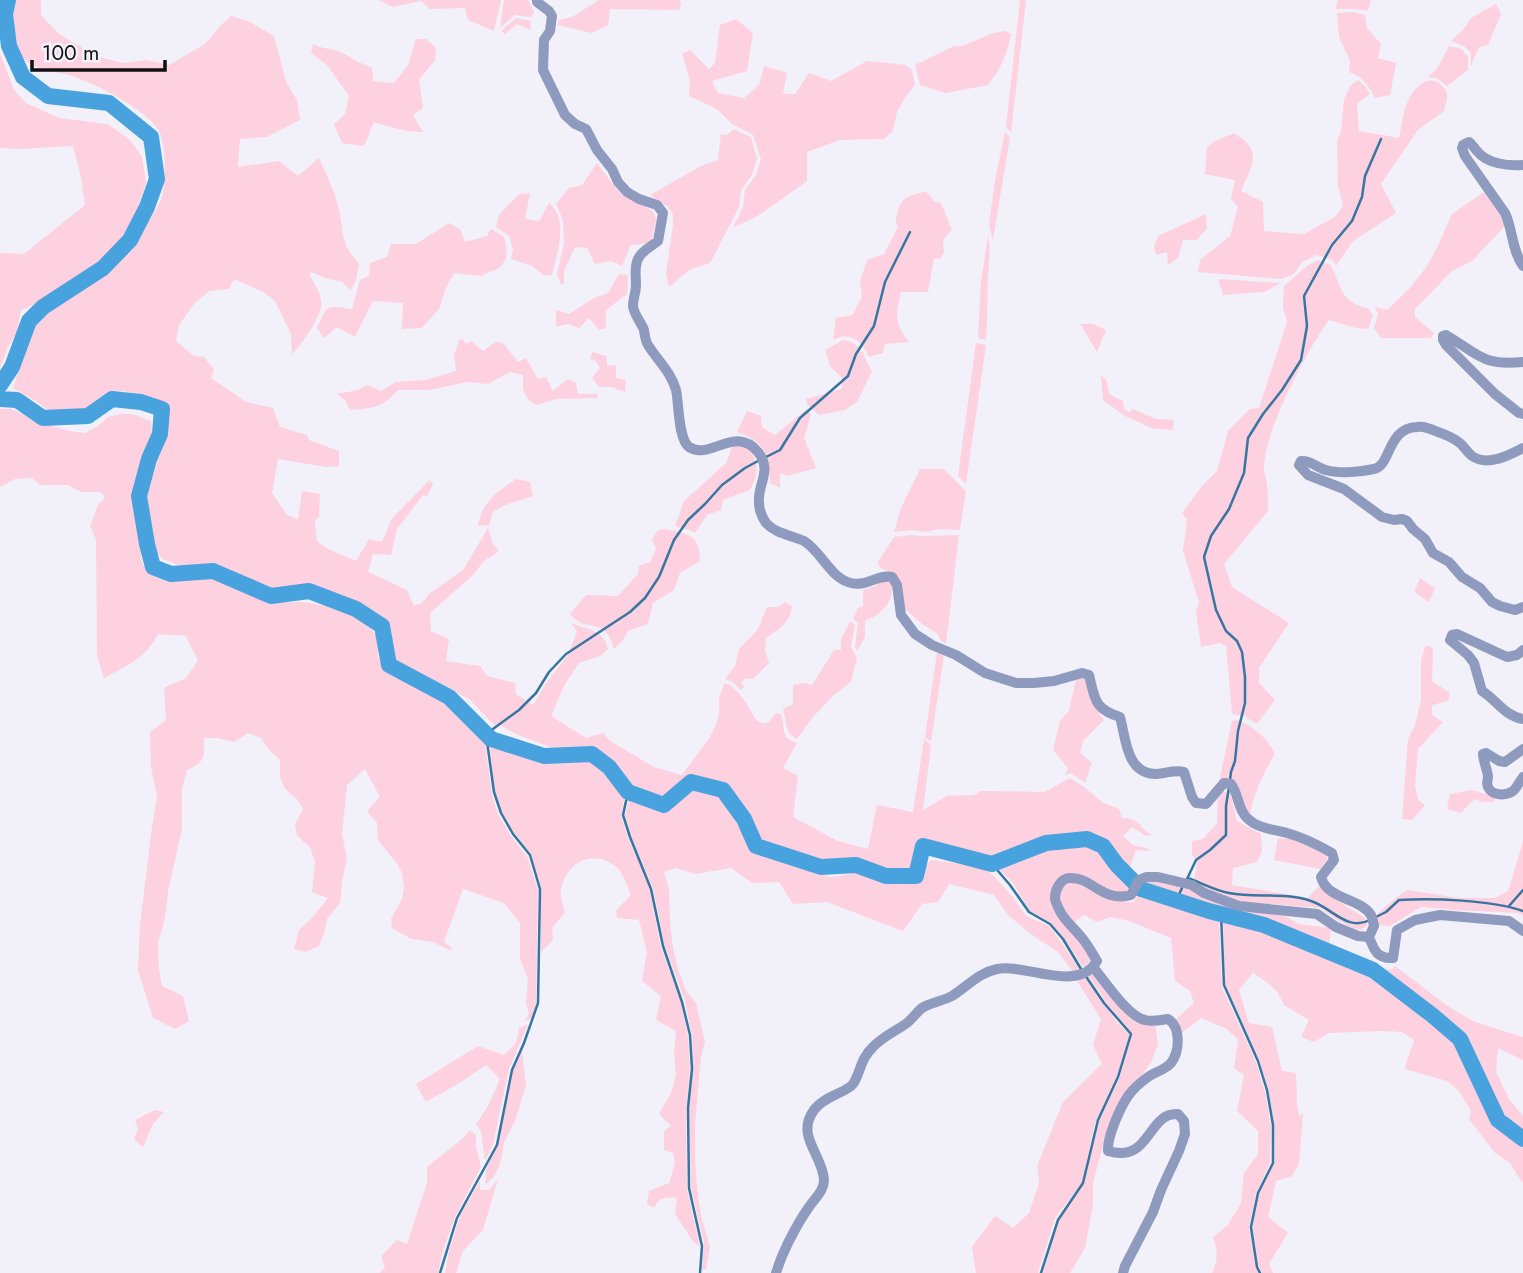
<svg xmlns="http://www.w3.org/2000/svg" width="1523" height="1273" font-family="Jost,sans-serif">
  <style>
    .green { fill: #fed1e0 }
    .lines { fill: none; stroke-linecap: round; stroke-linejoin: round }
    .stream { stroke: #3776a0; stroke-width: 2.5 }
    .river { stroke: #48a2dd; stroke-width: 16 }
    .minor { stroke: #8e9bbf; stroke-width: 10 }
  </style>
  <rect width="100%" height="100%" fill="#f2f0f8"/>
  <path class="green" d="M15 0H41V15L59 34 98 57 123 63 147 60 169 65 205 44 220 26 231 16 248 21 274 36 286 82 297 100 300 120 267 137 240 139 238 167 279 161 298 176 319 158C326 174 334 189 338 206 345 230 338 242 359 263L356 280 351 290 341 281 328 279 311 272 310 276C315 285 323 295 321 307 319 320 301 345 292 354L291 334 275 301 263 292 234 279 229 289 209 291 194 304 179 325 176 341 194 356 204 357 214 370 211 378 246 402 273 408 280 427 307 435 309 440 339 451V466L327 467 278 459 272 493 287 515 298 519 302 491 320 494 319 517 315 520 317 541 328 549 356 561 369 539 382 542 392 518 430 480 433 484 427 496 423 495 397 529 391 555 373 554 368 572 407 590 414 606 422 603 429 594 463 570 488 528 493 544 499 551 484 561 472 576 430 613 431 631 449 639 446 661 480 666 487 676 515 683 516 694 533 705 546 683 568 655 577 631 571 623C587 630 604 629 608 649L600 656 579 663 565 684 551 716 586 738 603 733 610 741 654 767 682 775C694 758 710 741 717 722 720 714 719 707 719 699 720 693 723 688 725 683 741 689 748 708 757 721 768 726 769 722 776 713L781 714C786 729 779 737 797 743L783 768 798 776 793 817 838 841 868 849 877 805 913 812 924 739 931 745 923 810 947 796 974 795 981 791 1045 792 1070 778 1084 787 1102 802 1119 809 1122 818C1143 819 1138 828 1152 835L1146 836 1132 827 1123 836 1133 845 1147 848 1150 851 1136 850 1130 867 1137 878 1135 881 1105 844 1088 836 1046 840 992 862 918 842 914 871 905 869 886 872 854 860 820 863 782 852 761 841 746 812 734 795 719 782 699 777 688 778 663 796 630 788 616 767 605 756 590 749 559 750 518 735 502 726 494 725 469 699 393 660 386 625 356 603 322 589 304 584 269 589 215 566 179 565 163 559 151 547 144 498 162 448 167 415 164 404C152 396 120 387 106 393 97 398 89 409 79 411 70 412 60 412 51 412L36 401 13 388C21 366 26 338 40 319 47 308 68 298 79 291 107 272 129 252 147 224 152 216 159 206 162 196 166 180 167 142 157 128 143 108 96 84 72 76 56 71 34 71 22 57 13 45 12 14 15 0Z
    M379 0H501L494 31 468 20 465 8 430 9 421 1 393 7Z
    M504 0H528L534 12 531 17 515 15 500 28Z
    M599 0H680L681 4 679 10 610 9 608 25 592 33 558 25 559 20 572 17Z
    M1020 0H1026L1011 133 1006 127Z
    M1338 0H1371L1368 11 1355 9H1335Z
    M1496 4 1501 14 1488 45 1479 47 1471 66V53L1464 46 1451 41 1463 30 1471 18Z
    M1354 12 1365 15 1367 28 1381 44 1378 58 1396 63 1390 95 1375 98C1368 85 1363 77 1349 72L1350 61 1339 37 1337 13Z
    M516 18 531 21 530 30 517 24 505 34 501 31Z
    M736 19 753 33 747 71 712 81 718 93 744 98 759 85 764 66 787 73 783 94H795L809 73 831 81 867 61 906 65 912 70 915 85 906 96 897 112 893 131 884 139 840 140 807 152V181L759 215 733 228 743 207 745 190 756 175 761 159 753 135 732 124 717 109 689 96 690 81 682 54 690 50 709 69 715 63 720 25Z
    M1005 31 1011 34C1008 53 1000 70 988 85L946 93 920 85 915 65 954 46H962L993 33Z
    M416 39H426L436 48 435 60 419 80 423 108 413 115 423 132C406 132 390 127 374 122L364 146 342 143 334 124 345 114 349 96 327 65 311 53 313 44C321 49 331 48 340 52 351 57 361 64 372 68L373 81 394 83 408 65Z
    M1449 46 1461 49 1468 56V70L1447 86 1437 78 1428 77 1438 67Z
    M0 53 14 90 26 103 59 118 108 124 130 140 142 157 146 183 131 227 117 248 106 259 60 294 21 310 17 332 7 349 0 368V253L24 254 85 205 81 177 73 146 18 149 0 148Z
    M1358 80 1365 86 1370 94 1357 104 1359 131 1399 138C1402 126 1402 113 1408 101 1413 90 1424 76 1437 82 1441 84 1446 89 1447 94 1448 99 1445 106 1444 111L1418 130 1381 184 1396 213 1353 241 1336 266 1333 260 1317 255 1302 262 1294 274 1282 279 1198 272 1200 260 1230 236 1238 207 1231 199 1235 180 1205 174 1207 147 1215 141 1234 133C1264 151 1252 165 1241 191L1263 202 1264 231 1304 234 1335 217 1343 206 1338 185 1337 140 1341 132 1344 99 1351 85Z
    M733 129 751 137 757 159 752 175 741 190 739 207 710 263 689 270 669 287 666 273 673 225V215L668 207 650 195 701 166 718 160 721 134 727 135Z
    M1005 132 1010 137 993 240 989 224 995 180Z
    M597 163 617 190 625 196 653 211 656 219 651 243 631 245 622 266 611 261 595 264 587 248 575 247 564 271V283L561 285 557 274 564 243 563 220 556 204 569 188 582 185Z
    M926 191 934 201 941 203 952 230 943 239 944 253 940 259 934 258 928 292H901C896 315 894 323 909 342L885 344 883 353 869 357C862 341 850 331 833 340L836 318 852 315 862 297 860 281 867 260 884 254 898 227C895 220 895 223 897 215 900 196 910 196 926 191Z
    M1484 192 1498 210 1505 226 1472 261 1452 271 1415 309V317L1434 333 1431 338H1381L1374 328 1378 314 1375 307 1387 310 1410 288 1427 266 1437 248 1452 214Z
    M530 193 525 219 539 221 549 203C569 217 557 255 552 275L545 276 532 266 511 259 513 249 509 236 496 227 499 215 508 205 520 194Z
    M1206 214 1207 228 1197 240H1183L1178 258 1168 265 1167 252 1156 255 1154 247 1158 236Z
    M449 223 460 229 465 242 487 236 491 229 504 237C507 248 510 262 497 269 491 272 488 271 482 276L454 273 446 288 439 309 422 328 402 329 403 303 373 301 355 337 337 327 324 338 317 328C328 303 326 306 352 309L360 280 369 276 370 263 387 257 391 244H416Z
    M988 236C991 250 989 263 988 276 987 298 988 318 986 340L978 338 981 281Z
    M1318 260 1331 265C1342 289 1341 302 1369 309L1373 316 1368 329 1356 328 1329 320C1307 350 1264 431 1264 468 1264 473 1266 479 1267 484 1268 493 1268 502 1268 511L1224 564 1232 587 1289 623 1259 668V683L1275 700 1257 724 1244 716 1232 714 1226 646 1220 643 1201 647 1196 611 1199 602 1183 551 1187 520 1182 513 1202 486 1217 471 1228 431 1250 409 1259 408 1287 322 1283 308 1284 286 1308 265Z
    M619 274 628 275 627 294 606 310V328L599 330 589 318 579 328 568 324 556 327V310L569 314 596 297 608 293Z
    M1218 279 1281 283 1264 292 1223 295Z
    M1080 324H1093L1106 330 1097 352Z
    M462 339 467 344 471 341 483 351 497 341 504 344 518 362 526 358 538 379 546 377 553 391 568 379 576 383 578 394H597L598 398 556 399 537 405C522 397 523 390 523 375L510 372 488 384 467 382 429 390H398C384 407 371 409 350 410L345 400 337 394 358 390 367 385 381 391 396 382 426 380 456 371 454 356 459 340Z
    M843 340C863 344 862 355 872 371L857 402 845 410 819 415 807 404 806 399 842 389V378L830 366 825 350Z
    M976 343 986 345 966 484 958 476Z
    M592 352 607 356V365L616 366V378L626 380 625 392 611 387H599L592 378 600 368 596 361 590 359Z
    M1101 375 1107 381 1109 394 1123 401 1124 410 1129 412 1133 409 1156 419 1174 420 1173 430 1151 428 1125 416 1103 400Z
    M0 409H12L38 422 70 431 85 433 98 426 108 417 120 414H132L151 421 152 435 149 451 142 466 134 499 142 563 149 574 160 579 174 580 206 578 220 580 267 603 302 602 334 607 353 614 368 625 377 637 378 657 385 671 448 700 484 736 492 795 498 814 511 836 528 858 538 890 536 1004 531 1019 525 1021 529 1013 526 1003 528 979 520 959V923L504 903 463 889 444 942 452 948 451 951 433 942 411 939 392 928 391 919 402 899 404 887 402 873 398 865 378 840 377 823 367 811 380 797 365 769 347 785 342 834 347 859 342 882 340 903 327 919 324 934 319 946 306 952 294 949 299 930 310 920 328 898 312 892 315 862 310 847 297 836 295 824 303 809 297 799 285 789 280 777V760L269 750 261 738 248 733 234 742 218 738H204C204 758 206 761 187 770L182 789V829L168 891 165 918 158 943 159 969 162 986 183 996 189 1021 175 1029 153 1018 138 970 140 925 152 827 157 797 151 767 150 732 166 720 164 688 186 678 198 661 186 636 158 634C146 658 128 665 104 678L97 656 96 540 90 526 98 505 105 498 101 492H81L68 485H40L32 478 15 479 0 487Z
    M807 409 811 415 804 438 816 468 787 476 780 473V488L770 483C768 453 766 443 737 432L747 411 761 416 762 427 775 435Z
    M733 444 744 445C760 461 760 470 750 490L723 500 721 510 707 515 695 533 692 531 675 526 684 501 726 463Z
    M920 469H944L966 491 960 530 940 529 925 532 912 530 894 532 901 508Z
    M516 479 530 482 533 496 505 505 493 512 489 525 478 526C481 503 498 491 516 479Z
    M664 529C687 533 700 534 700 561L680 573 674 590 653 603 648 624 628 631 623 640 614 649C606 615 585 634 570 614L586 595 618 596 638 574 639 566 650 562 656 549 652 539 658 530Z
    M910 535 921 536 959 535 946 644 940 640 938 634 922 624 905 609 897 579 887 571 880 568 878 562 894 537Z
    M1420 578 1435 588 1429 602 1414 592Z
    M883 580 890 581C896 594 887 609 875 616 872 618 868 619 865 621V637L857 651 855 646 858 623 853 619 858 608 863 606V590L875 586Z
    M785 602 792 606C790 623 779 629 766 638L765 650 769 663 753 679 745 678 741 683 744 687 740 690 734 683 725 679 735 666 739 649 758 629 767 607H778Z
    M850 621 855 625 851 647 857 658 851 682 835 694 813 717 797 739C784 733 787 722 783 709L793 704V685L805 683 812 685 834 650H841V639Z
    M1426 645 1433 648 1432 681 1450 693 1448 701 1432 705V715L1443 722 1418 749 1415 786 1418 800 1425 805 1412 820 1402 819 1408 739 1415 725 1421 700V660Z
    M937 652 944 655 931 742 925 737Z
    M1083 678C1094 690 1092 707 1104 720L1083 741 1080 753 1092 763 1085 783 1071 773 1065 775 1068 768 1053 750 1060 721 1069 711 1076 679Z
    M1237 720C1253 726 1268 738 1275 754 1263 774 1254 792 1250 815L1245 810 1239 789 1219 782 1232 721Z
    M488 737 492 741 544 758H591L604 766 625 794 621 815 628 838 639 861 650 890 660 944 681 1003 688 1037 690 1071 686 1109 687 1189 700 1246 694 1243 675 1214 677 1198C665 1197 659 1197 654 1208L647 1204 649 1191 669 1183 675 1163 673 1153 664 1150V1131L671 1126 659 1114 672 1091 676 1074 674 1053 676 1031 656 1020 661 996 642 981 647 952 639 920 617 918 616 910 631 895C627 886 623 872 615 866 592 848 566 863 561 890 560 897 563 905 565 912L552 928 553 940 541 952V887L531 854 513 832 501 812 495 791Z
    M1472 790 1496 797 1494 802H1483L1474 799 1461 813 1447 809 1450 794Z
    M689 791H711L721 795C728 807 746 843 755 850 760 854 826 877 831 877 842 877 851 871 863 873 879 877 893 888 909 883 923 878 922 869 931 860L980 866 990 872 1012 896 1026 916 1049 926 1061 942 1080 970 1074 973 1058 952 1032 935 1008 915 994 895 949 884 938 902 922 904 903 931 827 902 793 904 779 882 752 883 731 868 695 874 676 868 664 872 669 889 670 923 673 948 679 973 687 992 696 1003 705 1042 701 1058 695 1123V1157L697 1188 701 1216 710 1247 706 1270 702 1269 704 1243 691 1188 689 1107 693 1067 692 1034 684 998 664 944 653 888 631 836 625 815 630 797 664 809Z
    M1223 792H1230L1237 821 1261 834 1262 852 1257 862 1233 868 1232 885 1308 898 1319 886 1327 894 1365 918 1367 926 1361 930 1353 928 1339 921 1320 908 1244 902 1204 888 1194 881 1197 861 1192 855V841L1203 839 1217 823 1218 797Z
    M1278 838 1293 839 1327 855V860L1321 869 1274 860Z
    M1088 841 1102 848 1115 866 1133 886 1127 893 1119 895 1070 874 1053 893 1091 961 1083 967 1063 937 1050 922 1030 911 1013 883 995 865 1048 846Z
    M1523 842V916L1519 913 1455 910 1421 907 1390 926 1378 925 1377 914 1398 896 1408 890 1459 898H1495L1508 891Z
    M1073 879 1108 897 1133 903 1140 892 1219 917 1222 987 1256 1062 1265 1092 1271 1126 1270 1164 1256 1193 1249 1227 1258 1273H1212C1218 1261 1218 1250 1213 1237L1228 1225 1241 1203 1244 1173 1258 1154V1131L1237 1111 1244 1075 1234 1068 1238 1040 1227 1029 1201 1018 1182 1033 1176 1019 1194 1003 1190 991 1175 981 1171 938 1129 921 1111 917 1097 922 1084 915 1072 924 1058 897 1060 885Z
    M1150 880H1157L1280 913 1299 924 1331 928 1329 944 1360 957 1383 968 1391 970 1395 966 1449 1007 1475 1022 1523 1037V1060L1498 1048 1496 1072 1509 1099 1523 1116V1136L1502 1120 1495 1109 1461 1037 1380 973 1360 962 1263 923 1145 889 1143 884Z
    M1223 917 1263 927 1372 972 1459 1040 1497 1122 1523 1142V1182L1521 1181 1510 1163 1495 1153 1469 1119 1471 1111 1459 1091 1447 1081 1405 1069C1406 1058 1412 1050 1414 1040L1402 1032 1379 1031 1329 1033 1314 1042 1301 1037 1309 1020 1284 1005 1278 993 1268 983 1253 973 1239 990 1249 1023 1272 1027 1282 1071 1296 1073 1297 1104 1299 1116 1303 1113 1299 1164 1292 1176 1276 1181 1268 1217 1288 1233 1269 1264 1273 1273H1262L1258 1265 1253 1226 1259 1192 1275 1162 1274 1122 1268 1088 1259 1059 1225 984Z
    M1094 972 1119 1005 1155 1023 1158 1045 1151 1062 1136 1084 1104 1141 1093 1183V1205L1085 1248 1070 1273H1043L1059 1220 1085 1181 1099 1121 1120 1076 1132 1034 1106 1002 1088 975Z
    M1086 977 1116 1021 1130 1035 1116 1078 1095 1123 1082 1183 1055 1218 1038 1273H976L972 1247 995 1216 1013 1228 1029 1213 1039 1183 1037 1166 1063 1102 1102 1064 1093 1045 1101 1019 1077 981Z
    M528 1024 509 1069 493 1145 485 1161 481 1131 476 1124 488 1106 500 1079 486 1065 461 1082 426 1102 416 1084 478 1046 504 1055 516 1043 519 1028Z
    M522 1051 526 1085 515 1121 504 1143 502 1157 498 1169 494 1176 485 1186 486 1169 498 1144 513 1069Z
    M155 1110 164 1112 153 1124 143 1147 134 1139 138 1129 135 1120Z
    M470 1130 476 1135V1147L481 1167 455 1217 443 1251 438 1273H380L385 1267 381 1256 397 1240 407 1244 427 1183V1167L462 1139Z
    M498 1179 483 1230 463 1251 456 1273H445L449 1251 460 1216 480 1181V1190H489Z"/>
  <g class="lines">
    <path class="stream" d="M764 458 780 450 800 418 848 376 856 354 874 326 885 282 910 232
      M1230 780 1231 772 1235 761 1238 731 1245 703V677L1242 652 1237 641 1226 631 1216 610 1204 557 1211 536 1229 509 1244 473 1248 438 1263 414 1282 390 1301 360 1307 326 1304 296 1332 245 1352 221 1362 197 1365 176 1381 139
      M628 792 623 815 630 837 651 889 663 946 682 1002 690 1035 692 1069 688 1108 689 1188 702 1246 700 1273
      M992 864 1010 885 1029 912 1050 924 1063 939 1081 969
      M1188 878C1201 883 1216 891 1229 893 1256 898 1285 892 1311 901 1331 907 1347 932 1370 920
      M1187 879 1196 860 1210 850 1226 835V806L1229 787
      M1176 901 1182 888
      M1509 906 1523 890
      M1221 914 1224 985 1258 1061 1267 1090 1273 1125V1163L1258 1193 1251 1227 1257 1267 1260 1273
      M1376 917 1386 912 1399 900C1433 898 1491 900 1523 911
      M440 1273 457 1218 497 1145 512 1070 524 1043 538 1003 540 889 530 855 513 834 501 813 494 792 486 734 519 710 536 693 549 672 566 654 630 612 645 598 659 577 674 540 688 520 705 504 722 485 745 468 758 461
      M1041 1273 1058 1220 1083 1183 1098 1120 1118 1077 1131 1034 1104 1003 1085 975"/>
    <path class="river" d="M0 385 12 367 29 321 43 307 103 268 130 240 147 207 157 179 151 137 109 103 48 96 23 77 9 46 5 14 8 0
      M0 399 17 400 43 418 88 416 112 399 141 402 162 409 160 434 149 459 139 496 147 544 153 567 171 574 213 571 271 596 309 591 356 609 382 626 389 665 449 697 491 739 544 756 592 754 609 767 628 792 664 805 691 782 723 790 744 819 756 846 821 867 856 865 886 876H916L923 846 992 864 1046 843 1087 839 1103 846 1117 865 1141 889 1209 911 1264 925 1373 970 1432 1015 1460 1039 1498 1120 1523 1139"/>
    <path class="minor" d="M537 0V2L549 11 552 16 550 31 544 40 543 70 565 115 575 124 586 129 597 150 612 169 618 182 627 192 639 199 657 205 663 213 658 241C651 247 642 250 638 259 634 267 636 276 636 285 636 292 633 299 633 306 634 315 641 322 644 330 645 336 645 340 648 345 658 361 671 372 676 390 679 403 678 439 689 447 710 461 735 424 758 452 773 471 757 484 759 503 759 510 762 517 766 523 776 534 791 535 804 541 822 552 830 578 851 583 867 587 877 574 892 577L897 585 901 615 915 634 932 645 956 655 985 673 1016 683H1034L1054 681 1082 673 1089 675C1095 699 1094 709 1120 717 1126 738 1126 774 1156 774 1166 774 1174 769 1184 772L1192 797 1196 803 1206 804 1224 783 1231 784C1239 794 1237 808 1247 818 1258 829 1273 829 1287 833 1302 837 1318 845 1332 853L1334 860 1321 877C1327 900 1359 897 1371 915 1372 917 1374 925 1374 926L1369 937 1358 936 1336 927 1317 914 1239 906 1204 893 1192 885 1158 877H1146L1139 880 1131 895C1103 903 1092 877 1070 878 1061 878 1055 889 1055 898 1055 902 1059 909 1061 913 1067 923 1075 929 1082 938 1088 945 1092 953 1097 961 1078 994 1025 963 997 969 978 973 968 986 952 996 943 1001 931 1002 922 1008 917 1012 913 1018 907 1023 896 1031 883 1036 873 1047 860 1059 861 1072 853 1084 846 1093 824 1096 814 1110 795 1136 823 1155 824 1180 824 1191 815 1198 809 1207 801 1218 794 1231 788 1243 783 1253 779 1263 776 1273
      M1523 165C1508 166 1487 164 1477 151 1474 148 1472 144 1469 142L1463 145 1462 148 1465 156 1505 213C1513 230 1512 251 1523 266
      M1523 362C1482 366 1478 354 1446 335L1443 336V340L1446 345 1495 394 1519 413 1523 414
      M1523 448C1509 455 1488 467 1472 456 1468 453 1465 448 1461 444 1454 438 1447 435 1438 432 1431 429 1424 426 1417 427 1387 428 1391 466 1374 469 1360 472 1339 474 1326 470 1317 468 1311 460 1301 461L1299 465 1308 475 1344 489 1382 517 1394 520 1402 519 1407 521 1413 529 1425 539 1433 553 1449 562 1462 577 1480 588 1492 602 1500 606 1515 610 1523 607
      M1523 650 1517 655 1507 657 1457 634 1452 635 1450 640 1468 655 1474 663 1482 691C1498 701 1503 715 1523 719
      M1523 749 1505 762 1499 761 1486 753 1483 754C1483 761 1487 768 1488 776 1488 781 1486 782 1488 787 1492 796 1506 796 1513 791 1517 788 1519 782 1523 777
      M1369 937C1374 950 1377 959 1393 958L1397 930 1415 920 1440 915 1509 921 1523 931
      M1093 967C1105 981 1127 1016 1145 1020 1153 1022 1160 1020 1168 1019 1181 1027 1180 1051 1171 1063 1165 1070 1155 1072 1148 1077 1141 1082 1133 1089 1128 1096 1120 1108 1107 1137 1108 1151 1151 1164 1147 1112 1178 1114L1184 1121 1185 1134 1179 1151 1161 1190 1153 1212 1125 1266 1123 1273"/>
  </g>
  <path d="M32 60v10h133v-10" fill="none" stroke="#100f12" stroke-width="3.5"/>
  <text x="42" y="60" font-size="21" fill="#100f12" stroke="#f2f0f8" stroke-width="5" paint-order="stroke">100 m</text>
</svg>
